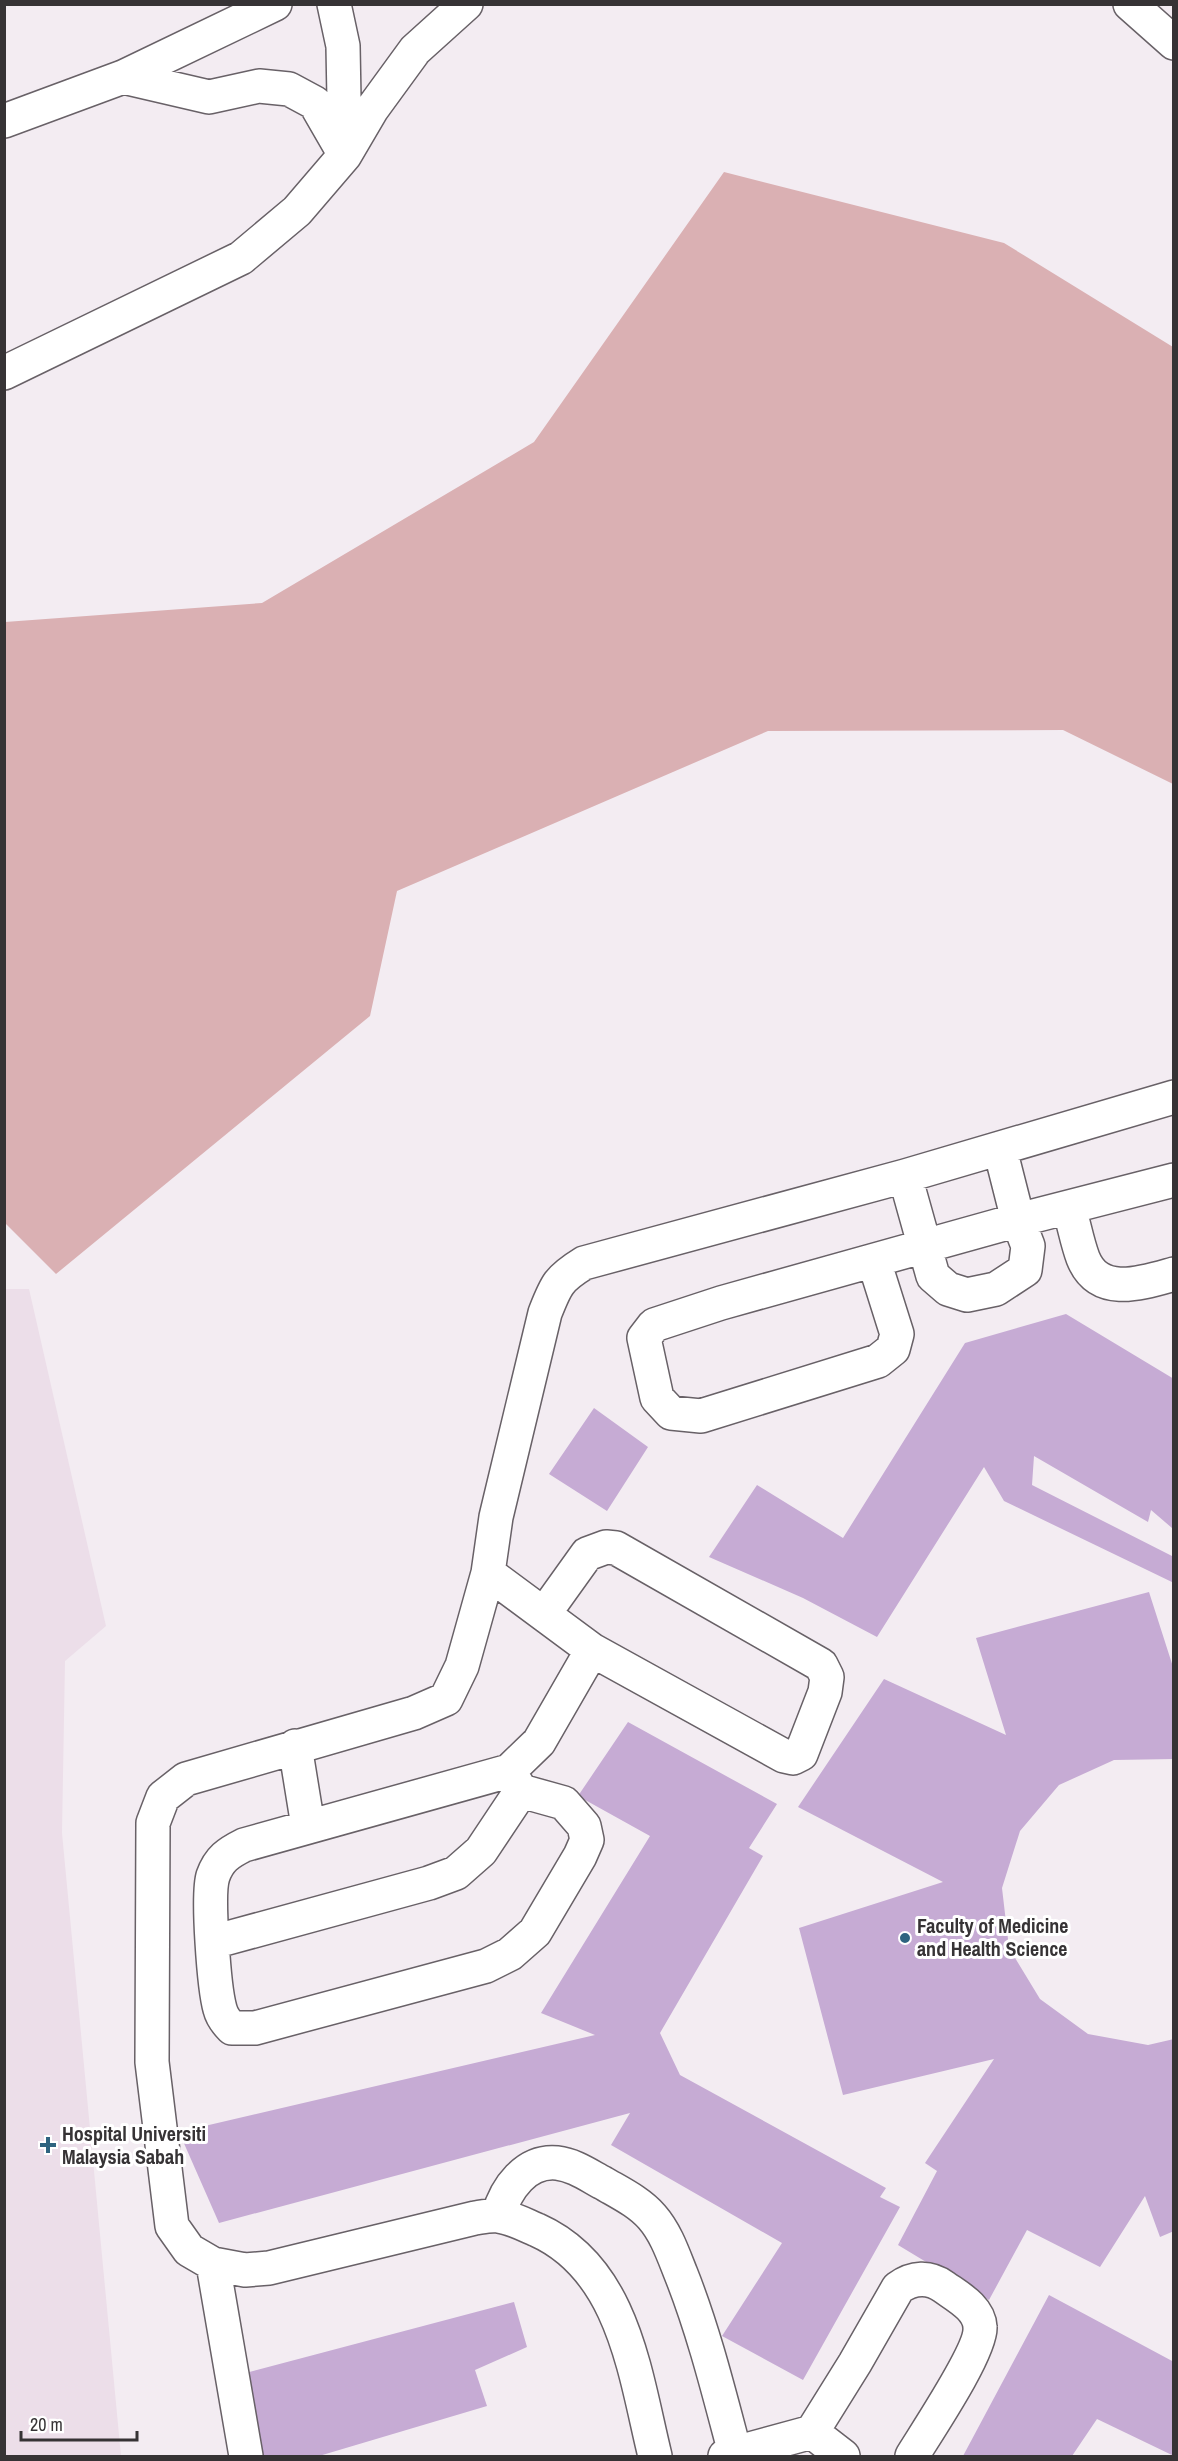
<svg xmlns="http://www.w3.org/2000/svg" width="1178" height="2461" font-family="'Archivo Narrow',sans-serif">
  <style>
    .built { fill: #ecdee9 }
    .green { fill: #dab0b3 }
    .building { fill: #c6abd4 }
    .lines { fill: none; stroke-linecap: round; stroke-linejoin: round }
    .minor-casing { stroke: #686167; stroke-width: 36 }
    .minor { stroke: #fff; stroke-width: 33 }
    .poi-dot { fill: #2e637f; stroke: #fff; stroke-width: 2 }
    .labels { text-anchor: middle; stroke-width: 6; stroke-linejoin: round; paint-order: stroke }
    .poi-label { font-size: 20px; font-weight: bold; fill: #363335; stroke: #fff; text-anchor: start }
  </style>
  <rect width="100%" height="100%" fill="#f3ecf2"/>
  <path class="built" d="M5 1289H29L106 1626 65 1661 62 1833 121 2456H5Z"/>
  <path class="green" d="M724 172 1004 243 1173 347V784L1063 730 768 731 397 891 370 1016 56 1274 5 1223V622L262 603 534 442Z"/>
  <path class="building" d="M1066 1314 1174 1379V1524L1172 1528 1151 1510 1148 1522 1034 1456 1032 1485 1174 1557V1583L1004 1501 984 1467 877 1637 803 1598 709 1557 757 1485 843 1538 965 1343Z
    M594 1408 648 1447 607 1511 549 1474Z
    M1149 1592 1174 1670V1759L1114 1760 1059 1785 1020 1831 1002 1888 1009 1948 1040 1999 1088 2034 1148 2045 1174 2039V2231L1160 2237 1145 2196 1100 2267 1027 2230 989 2300 898 2245 937 2171 925 2163 994 2059 843 2095 799 1928 943 1882 798 1807 884 1679 1006 1735 976 1638Z
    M628 1722 777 1804 749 1848 763 1856 660 2033 680 2075 886 2188 880 2197 900 2207 803 2380 722 2336 782 2243 611 2145 630 2113 219 2223 179 2132 595 2035 541 2013 650 1836 578 1796Z
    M1049 2295 1174 2362V2456L1097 2419 1072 2456H963Z
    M514 2302 527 2347 475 2370 487 2406 319 2456H257L234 2376Z"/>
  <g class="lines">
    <defs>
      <path id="minor" d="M334 4 343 46 345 153
        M1130 4 1174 43
        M123 77 209 97 259 86 289 89 315 103 345 155
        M4 121 123 77 275 4
        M4 373 241 258 297 211 345 155 372 109 415 50 466 4
        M905 1176 933 1276 948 1289 967 1295 996 1289 1025 1270 1028 1246 1018 1220 1000 1149
        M1069 1208C1074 1224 1077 1242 1083 1258 1099 1298 1142 1283 1174 1274
        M874 1261 897 1334 893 1349 878 1361 701 1416 671 1413 657 1398 644 1338 654 1325 721 1303 1018 1220 1174 1180
        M488 1573 592 1650 784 1756 793 1758 801 1754 825 1692 827 1677 821 1665 616 1548 606 1547 587 1554 544 1614
        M295 1746 308 1826
        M509 1771 521 1791 564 1803 584 1826 587 1840 580 1856 535 1932 510 1954 486 1966 255 2028H232C226 2022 222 2017 220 2009 214 1988 207 1894 213 1876 219 1859 228 1853 244 1845L509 1771 539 1742 592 1650
        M213 1942 429 1883 456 1873 481 1851 521 1791
        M498 2216C506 2188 526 2160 557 2163 574 2165 588 2175 603 2183 620 2193 639 2202 652 2217 666 2233 673 2254 681 2274 704 2332 719 2393 735 2453L725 2456
        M213 2264 246 2456
        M812 2432 843 2456
        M735 2453 812 2432 855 2363 898 2288C913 2277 929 2276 944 2287 958 2297 979 2308 980 2327 982 2350 926 2433 912 2456
        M655 2456C635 2375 624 2269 537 2230 525 2225 510 2217 498 2216 491 2215 482 2217 475 2218L269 2268 245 2270 213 2264 189 2250 172 2226 152 2062 153 1823 163 1797 186 1779 414 1713 446 1699 462 1666 488 1573 496 1517 545 1313C556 1285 558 1279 584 1263L905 1176 1174 1097"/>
    </defs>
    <use href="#minor" class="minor-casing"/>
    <use href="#minor" class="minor"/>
  </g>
  <g class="poi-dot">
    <circle cx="905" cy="1938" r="6"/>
    <path d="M45 2136h6v6h6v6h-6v6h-6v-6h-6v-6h6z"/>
  </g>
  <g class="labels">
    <g class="poi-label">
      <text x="917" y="1933">Faculty of Medicine<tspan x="917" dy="23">and Health Science</tspan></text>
      <text x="62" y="2141">Hospital Universiti<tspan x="62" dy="23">Malaysia Sabah</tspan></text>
    </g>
  </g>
  <rect width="1178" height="2461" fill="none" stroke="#363335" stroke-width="12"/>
  <path d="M21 2431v9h116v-9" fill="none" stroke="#363335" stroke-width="3"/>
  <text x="30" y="2431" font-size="18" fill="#363335" stroke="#ffffff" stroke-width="4.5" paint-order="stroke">20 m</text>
</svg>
